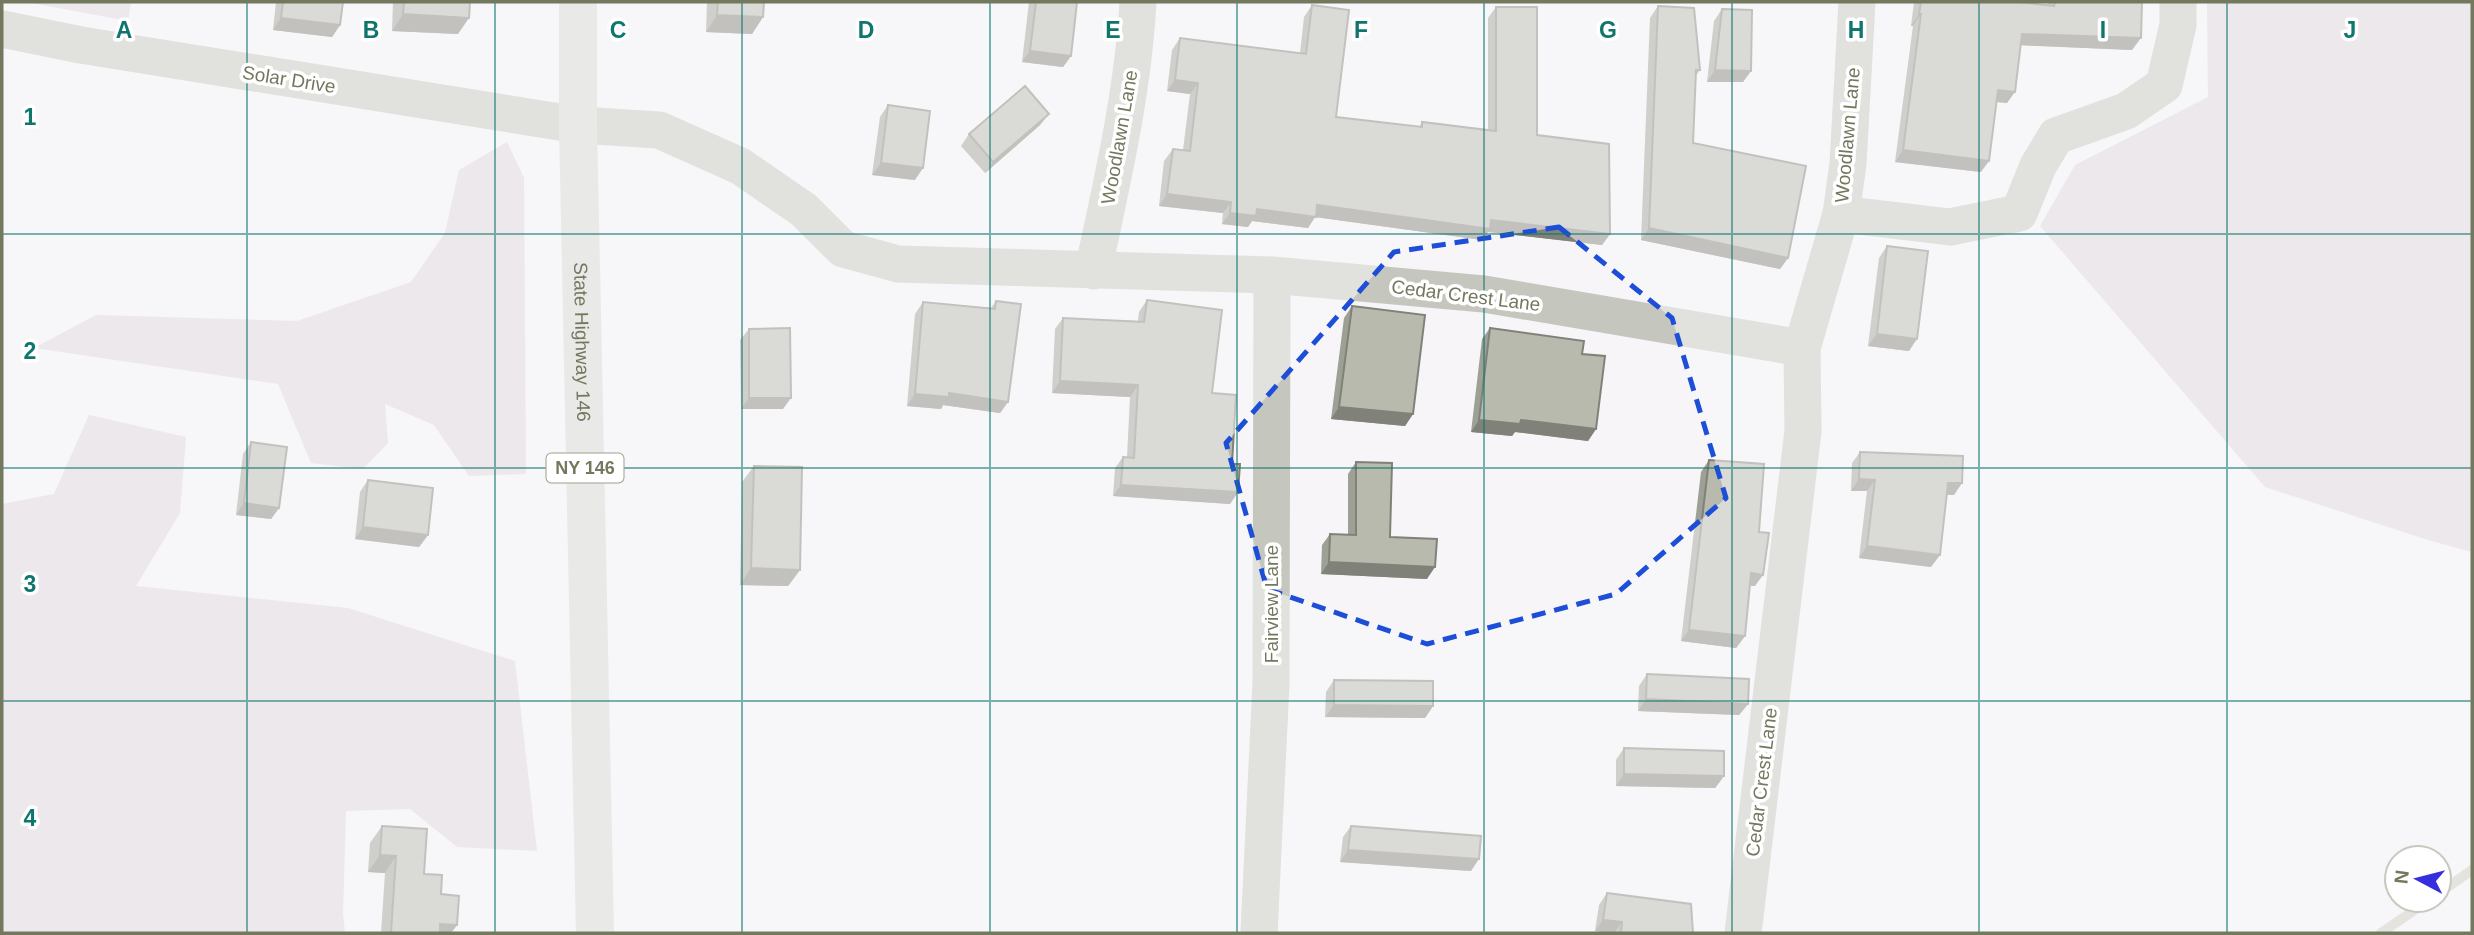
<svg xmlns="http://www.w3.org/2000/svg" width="2474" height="935" font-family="Helvetica,sans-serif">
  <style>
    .green { fill: #dfd7dc }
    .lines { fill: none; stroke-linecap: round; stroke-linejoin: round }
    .stream { stroke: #cccdbf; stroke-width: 10 }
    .minor { stroke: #c5c7bf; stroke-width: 37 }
    .major { stroke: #d8d9d2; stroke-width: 38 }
    .wall { fill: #9da095 }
    .shaded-wall { fill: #808279 }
    .building { fill: #b7baad; stroke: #808279; stroke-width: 2 }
    .marked { fill: none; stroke: #1d4ed8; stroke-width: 5; stroke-dasharray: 14 9; stroke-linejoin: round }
    .grid { fill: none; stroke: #0f766e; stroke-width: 2; stroke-opacity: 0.55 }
    .labels { text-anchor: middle; stroke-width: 7; stroke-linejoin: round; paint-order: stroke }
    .shield { fill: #fff; stroke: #9da18f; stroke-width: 2 }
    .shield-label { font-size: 18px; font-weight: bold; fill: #73795f }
    .street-label { font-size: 19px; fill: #73795f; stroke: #fff }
    .grid-label { font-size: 23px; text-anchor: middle; font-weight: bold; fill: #0f766e; stroke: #fff; stroke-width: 7; stroke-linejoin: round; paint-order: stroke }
  </style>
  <rect width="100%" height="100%" fill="#f7f5f8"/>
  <path class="green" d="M26 2H131L128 21Z
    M2207 2H2472V552L2428 540 2265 487 2040 226 2075 165 2208 97Z
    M507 142 524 178 526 474 469 476 434 425 385 404 388 443 363 469 311 463 278 384 34 348 96 315 297 321 411 282 445 233 459 170Z
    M89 415 186 437 180 513 136 586 348 608 515 661 537 851 457 847 410 809 346 811 343 914 345 933H2V504L54 494Z"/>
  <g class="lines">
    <path class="stream" d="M2439 893 2472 870
      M2381 933 2429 900"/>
    <path class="minor" d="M2 29 81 45 578 125 659 130 740 166 804 210 843 249 898 264 1272 275 1484 294 1802 348 1803 431 1743 933
      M1841 214 1950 227 2019 213 2038 166 2056 136 2126 111 2164 85 2178 25V2
      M1093 271C1112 182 1133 93 1138 2
      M1802 348 1841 214 1848 164 1857 2
      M1259 933 1271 683 1272 275"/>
    <path class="major" id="s1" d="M578 2V125L595 933"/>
  </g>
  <path class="wall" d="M276 2H343L340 25 332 37 273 30Z
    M393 2H470L458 34 392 31Z
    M707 2H764L763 17 752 34 706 32Z
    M1029 2H1077L1071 56 1063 67 1022 62Z
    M1914 2H2019L2047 5 2048 2H2142L2132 50 2020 45 2007 103 1996 102 1981 172 1895 162 1913 26H1911Z
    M1312 5 1336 117 1419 127 1422 122 1488 130V18L1496 7 1537 135 1610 234 1602 245 1488 232 1482 240 1315 217 1308 228 1252 221 1248 227 1222 224 1223 213 1159 206 1164 161 1173 149 1183 150 1190 94 1167 91 1172 50 1180 38 1300 53 1304 17Z
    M1658 6 1700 70 1695 77 1693 143 1788 258 1780 269 1641 240 1650 18Z
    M1722 9 1751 71 1743 82H1707L1714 21Z
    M888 105 915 180 872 175 880 117Z
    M1040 125 985 173 961 146 969 134Z
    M1887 246 1909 351 1868 346 1879 258Z
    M1147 300 1212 393 1232 464 1238 492 1230 504 1113 496 1115 468 1123 457H1127L1130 397 1052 393 1055 329 1063 318 1138 321 1139 312Z
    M996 301 1008 402 1000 413 943 405 941 409 907 406 915 314 923 302 991 308Z
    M1352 306 1413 414 1405 426 1331 419 1344 318Z
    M1490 328 1582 354 1596 429 1588 441 1515 432 1512 436 1471 432 1482 339Z
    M749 329 783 409H741L740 340Z
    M251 442 279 508 271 519 236 515 243 454Z
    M1860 452 1954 495H1947L1931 567 1859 558 1867 491H1851L1852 463Z
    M1709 460 1759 532 1755 586H1750L1745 636 1736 648 1681 641 1701 472Z
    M1356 462 1390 537 1427 579 1321 574 1322 545 1330 534H1348V474Z
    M754 466 800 570 788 586 740 585 742 482Z
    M368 480 428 535 419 547 355 539 360 492Z
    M1647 674 1748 704 1739 715 1638 711 1639 686Z
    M1334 680 1433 706 1425 718 1325 717 1326 692Z
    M1624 748 1724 776 1715 788 1616 786V760Z
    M382 826 441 894 457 925 451 933H381L385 873 368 872 370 843Z
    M1351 826 1471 871 1340 862 1343 837Z
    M1607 893 1693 933H1613L1595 931 1599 905Z"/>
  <path class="shaded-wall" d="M403 14 469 18 458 34 392 31Z
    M1919 14H1921L1913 26H1911Z
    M717 15 763 17 752 34 706 32Z
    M281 18 340 25 332 37 273 30Z
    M2022 34 2141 38 2132 50 2014 45Z
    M1030 51 1071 56 1063 67 1022 62Z
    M1715 70 1751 71 1743 82H1707Z
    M1175 80 1198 83 1190 94 1167 91Z
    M1998 90 2015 92 2007 103 1990 101Z
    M1049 114 1040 125 985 173 993 162Z
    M1903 150 1989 161 1981 172 1895 162Z
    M881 163 923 168 915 180 872 175Z
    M1167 194 1231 202 1223 213 1159 206Z
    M1317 205 1491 220 1610 234 1602 245 1488 232 1482 240 1315 217 1308 228 1252 221 1248 227 1222 224 1230 213 1257 209Z
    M1649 228 1788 258 1780 269 1641 240Z
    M1877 334 1917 339 1909 351 1868 346Z
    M1060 381 1138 385 1130 397 1052 393Z
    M949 393 1008 402 1000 413 943 405 941 409 907 406 915 394Z
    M749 398H791L783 409H741Z
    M1339 407 1413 414 1405 426 1331 419Z
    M1479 420H1521L1596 429 1588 441 1515 432 1512 436 1471 432Z
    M1859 479 1875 480 1867 491H1851Z
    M1948 483H1962L1954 495 1940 494Z
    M1121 485 1238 492 1230 504 1113 496Z
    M244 503 279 508 271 519 236 515Z
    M363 527 428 535 419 547 355 539Z
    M1867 546 1940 555 1931 567 1859 558Z
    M1329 562 1435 567 1427 579 1321 574Z
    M751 568 800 570 788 586 740 585Z
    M1751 573 1763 575 1755 586 1743 585Z
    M1689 630 1745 636 1736 648 1681 641Z
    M1646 699 1748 704 1739 715 1638 711Z
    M1334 705 1433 706 1425 718 1325 717Z
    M1624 774 1724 776 1715 788 1616 786Z
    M1348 850 1479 859 1471 871 1340 862Z
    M380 855 396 856 385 873 368 872Z
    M1603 920 1622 922 1614 933 1595 931Z
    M440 924 457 925 451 933H434Z"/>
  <path class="building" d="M283 2H343L340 25 281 18Z
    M404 2H470L469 18 403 14Z
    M718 2H764L763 17 717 15Z
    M1036 2H1077L1071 56 1030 51Z
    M1921 2H2019L2054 6 2055 2H2142L2141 38 2022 34 2015 92 1998 90 1989 161 1903 150 1921 14H1919Z
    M1312 5 1349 10 1336 117 1422 127V122L1496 131V7H1537V135L1609 144 1610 234 1491 220 1490 229 1317 205 1316 217 1257 209 1256 216 1230 213 1231 202 1167 194 1173 149 1190 151 1198 83 1175 80 1180 38 1306 54Z
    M1658 6 1694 8 1700 70H1696L1693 143 1806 166 1788 258 1649 228Z
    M1722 9 1752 10 1751 71 1715 70Z
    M1025 86 1049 114 993 162 969 134Z
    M888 105 930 111 923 168 881 163Z
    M1887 246 1928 251 1917 339 1877 334Z
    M1147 300 1222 310 1212 393 1236 395 1232 464H1240L1238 492 1121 485 1123 457 1134 458 1138 385 1060 381 1063 318 1144 322Z
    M996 301 1021 304 1008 402 949 393V397L915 394 923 302 995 309Z
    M1352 306 1425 315 1413 414 1339 407Z
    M790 328 791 398H749V329Z
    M1490 328 1584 341 1582 354 1605 356 1596 429 1521 420 1520 424 1479 420Z
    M251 442 287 447 279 508 244 503Z
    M1860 452 1963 456 1962 483H1948L1940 555 1867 546 1875 480 1859 479Z
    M1709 460 1764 464 1759 532 1769 533 1763 575 1751 573 1745 636 1689 630Z
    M1356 462 1392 463 1390 537 1437 539 1435 567 1329 562 1330 534 1356 535Z
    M754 466 802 467 800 570 751 568Z
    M368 480 433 488 428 535 363 527Z
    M1647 674 1749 679 1748 704 1646 699Z
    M1334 680 1433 681V706L1334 705Z
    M1624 748 1724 751V776L1624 774Z
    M382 826 427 829 424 874 442 875 441 894 459 896 457 925 440 924V933H391L396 856 380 855Z
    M1351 826 1481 836 1479 859 1348 850Z
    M1607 893 1691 904 1693 933H1621L1622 922 1603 920Z"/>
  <path d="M0 0H2474V935H0ZM1559 227 1672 318 1726 498 1616 594 1427 644 1267 589 1226 443 1394 252Z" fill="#f7f5f8" fill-opacity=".55" fill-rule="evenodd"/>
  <path class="marked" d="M1559 227 1672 318 1726 498 1616 594 1427 644 1267 589 1226 443 1394 252Z"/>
  <path class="grid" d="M247 2V933M495 2V933M742 2V933M990 2V933M1237 2V933M1484 2V933M1732 2V933M1979 2V933M2227 2V933M2 234H2472M2 468H2472M2 701H2472"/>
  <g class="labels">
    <rect class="shield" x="546.5" y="453.5" width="77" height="29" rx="5"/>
    <g class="shield-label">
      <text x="585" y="474">NY 146</text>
    </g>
    <g class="street-label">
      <text transform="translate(289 79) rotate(9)" y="7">Solar Drive</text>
      <text transform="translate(1847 135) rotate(-85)" y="7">Woodlawn Lane</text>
      <text transform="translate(1119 137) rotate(-80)" y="7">Woodlawn Lane</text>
      <text transform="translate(1466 295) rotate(7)" y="7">Cedar Crest Lane</text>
      <text dy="7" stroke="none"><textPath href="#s1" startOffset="340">State Highway 146</textPath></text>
      <text transform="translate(1271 604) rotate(-90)" y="7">Fairview Lane</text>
      <text transform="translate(1761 782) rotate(-83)" y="7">Cedar Crest Lane</text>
    </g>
  </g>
  <g class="grid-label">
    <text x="124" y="38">A</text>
    <text x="371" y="38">B</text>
    <text x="618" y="38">C</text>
    <text x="866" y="38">D</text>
    <text x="1113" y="38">E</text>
    <text x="1361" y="38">F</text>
    <text x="1608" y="38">G</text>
    <text x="1856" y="38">H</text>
    <text x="2103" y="38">I</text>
    <text x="2350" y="38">J</text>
    <text x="30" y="125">1</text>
    <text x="30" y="359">2</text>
    <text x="30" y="592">3</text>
    <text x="30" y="826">4</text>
  </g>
  <rect width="2474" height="935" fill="none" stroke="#73795f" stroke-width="7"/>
  <g transform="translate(2418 879) rotate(277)"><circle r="33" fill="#ffffff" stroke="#c7c9bf" stroke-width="2"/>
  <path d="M0-5L12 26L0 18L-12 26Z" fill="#352fde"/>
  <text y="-10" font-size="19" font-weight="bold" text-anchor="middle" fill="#73795f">N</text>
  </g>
</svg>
